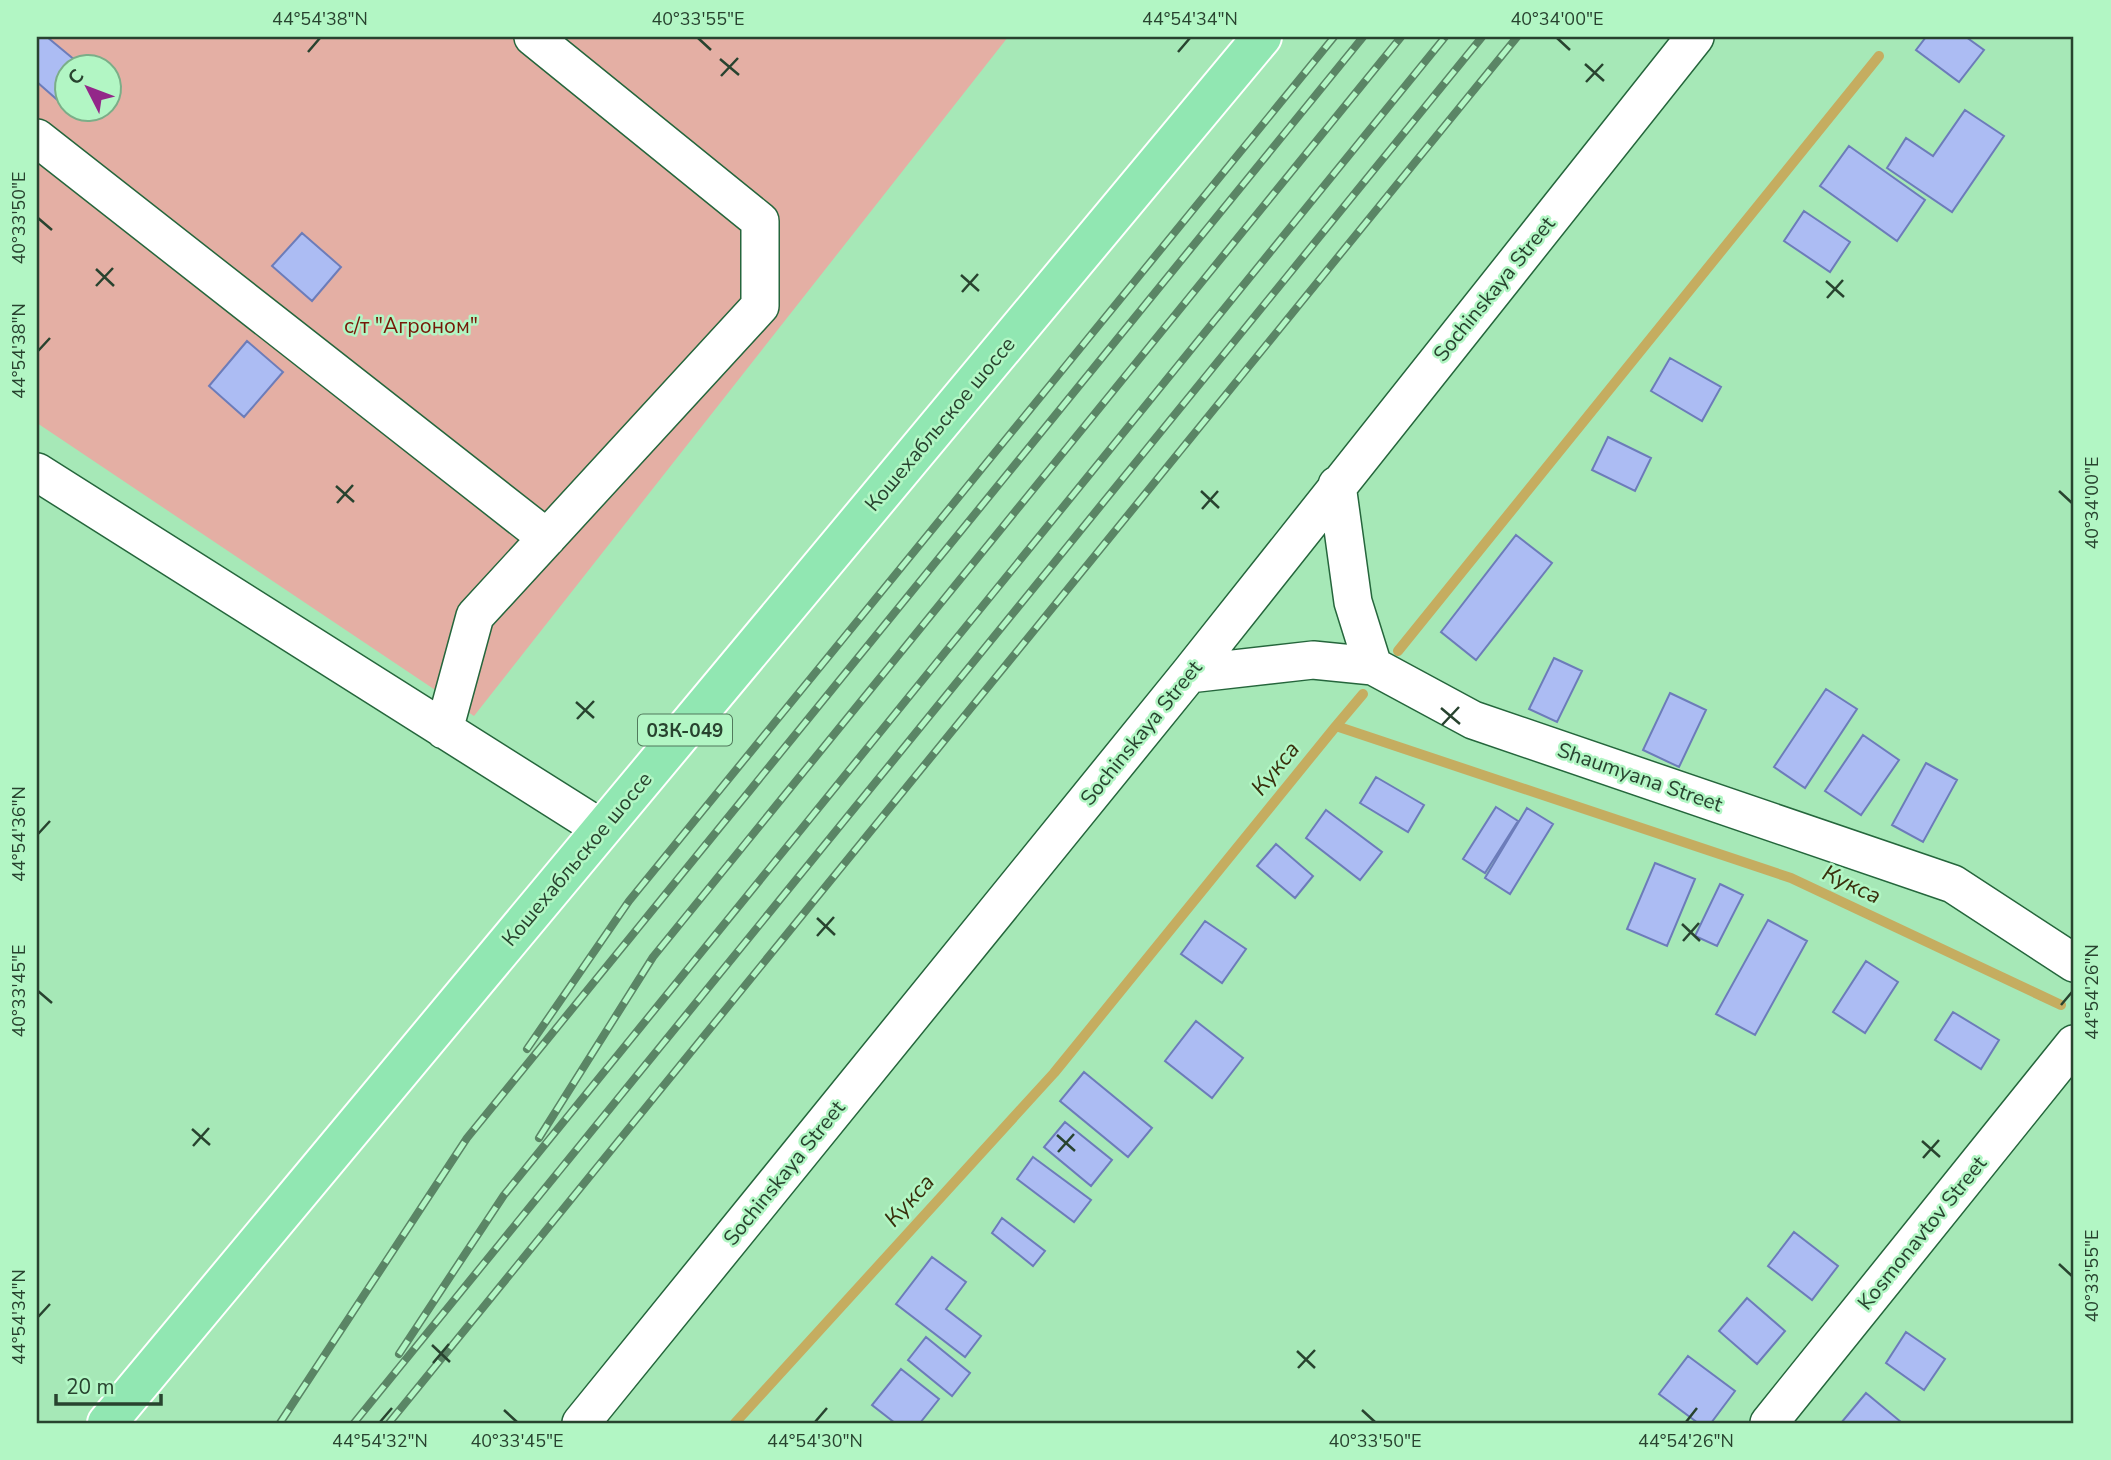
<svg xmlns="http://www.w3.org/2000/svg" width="2111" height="1460" font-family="'Nunito Sans',sans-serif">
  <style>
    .green { fill: #e4afa4; fill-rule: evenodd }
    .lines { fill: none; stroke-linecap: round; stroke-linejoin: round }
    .stream { stroke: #c5ad60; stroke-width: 10 }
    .building { fill: #acbcf3; stroke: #6c7cb9; stroke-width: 2 }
    .minor-casing { stroke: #25663c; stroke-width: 40 }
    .major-casing { stroke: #fff; stroke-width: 42 }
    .minor { stroke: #fff; stroke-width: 37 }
    .major { stroke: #91e7b2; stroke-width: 38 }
    .rail-casing { stroke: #5a8565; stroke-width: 8 }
    .rail { stroke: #b2f6c4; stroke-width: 5; stroke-dasharray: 16; stroke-linecap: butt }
    .ticks { fill: none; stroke: #28432f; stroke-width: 2.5 }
    .labels { text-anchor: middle; stroke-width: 5; stroke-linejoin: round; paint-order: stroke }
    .shield { fill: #b2f6c4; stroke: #51795c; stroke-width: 2 }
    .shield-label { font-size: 19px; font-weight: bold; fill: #28432f }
    .street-label { font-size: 21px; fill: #28432f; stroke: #b2f6c4 }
    .park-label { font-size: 21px; fill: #761808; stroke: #b2f6c4 }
    .water-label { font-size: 23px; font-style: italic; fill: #392f0c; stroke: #b2f6c4 }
    .neatline { fill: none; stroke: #28432f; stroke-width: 2.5 }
    .ticks-label { font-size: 18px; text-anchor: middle; fill: #28432f }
  </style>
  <rect width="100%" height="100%" fill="#a6e8b7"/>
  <path class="green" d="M37 37H1008L474 716 37 423ZM66 66H108V108H66Z"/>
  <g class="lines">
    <path class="stream" d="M1398 651 1879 56
      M1336 726 1363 694
      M735 1423 1054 1073 1336 726 1791 878 2061 1005"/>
  </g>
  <path class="building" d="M39 37H47L82 66H66V98L62 104 37 82V40Z
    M1926 37H1966L1984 50 1959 82 1916 50Z
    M1965 110 2004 136 1952 212 1887 168 1906 138 1933 156Z
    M1849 146 1925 200 1897 241 1820 186Z
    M1804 211 1850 242 1830 272 1784 241Z
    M302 233 341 267 312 301 272 266Z
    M247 341 283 372 244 417 209 386Z
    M1670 358 1721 387 1702 421 1651 391Z
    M1608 437 1651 458 1635 491 1592 470Z
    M1516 535 1552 563 1476 660 1441 632Z
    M1554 658 1582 671 1557 722 1529 709Z
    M1826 689 1857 709 1805 788 1774 767Z
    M1670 693 1706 710 1679 767 1643 750Z
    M1863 735 1899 760 1861 815 1825 791Z
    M1926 763 1957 780 1923 842 1892 825Z
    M1376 777 1424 805 1408 832 1360 803Z
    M1496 807 1518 821 1485 873 1463 859Z
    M1527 808 1553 824 1510 894 1485 878Z
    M1326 810 1382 852 1360 880 1306 838Z
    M1276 844 1313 876 1295 898 1257 866Z
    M1655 863 1695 879 1667 946 1627 929Z
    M1720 884 1743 895 1717 946 1695 936Z
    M1768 920 1807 941 1755 1035 1716 1014Z
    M1205 921 1246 949 1222 983 1181 954Z
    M1866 961 1898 982 1865 1033 1833 1012Z
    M1953 1012 1999 1040 1981 1069 1935 1040Z
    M1196 1021 1243 1058 1212 1098 1165 1061Z
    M1084 1072 1152 1128 1128 1157 1060 1101Z
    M1065 1122 1112 1160 1091 1186 1044 1147Z
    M1033 1157 1091 1200 1074 1222 1017 1179Z
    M1002 1218 1045 1251 1033 1266 992 1233Z
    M1794 1232 1838 1266 1812 1300 1768 1266Z
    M932 1257 966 1282 946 1309 981 1336 965 1357 896 1304Z
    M1747 1298 1785 1331 1757 1364 1719 1331Z
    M1906 1332 1945 1359 1924 1390 1886 1363Z
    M926 1337 970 1373 952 1396 908 1360Z
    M1688 1356 1735 1391 1711 1423H1698L1659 1394Z
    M901 1369 939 1399 920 1423H895L872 1405Z
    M1866 1393 1901 1422 1900 1423H1841Z"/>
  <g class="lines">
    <defs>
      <path id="minor" d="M37 138 547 538
        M37 472 602 829
        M1337 485 1353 602 1373 666 1473 720 1953 884 2074 963
        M1189 674 1313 660 1373 666
        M444 730 475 616 760 306V221L533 37
        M581 1423 1189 674 1695 37
        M1769 1423 2074 1044"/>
      <path id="major" d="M107 1423 1262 37"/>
    </defs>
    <use href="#minor" class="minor-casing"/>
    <use href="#major" class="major-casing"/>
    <use href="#minor" class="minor"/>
    <use href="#major" class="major"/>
    <defs>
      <path id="rail" d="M527 1049 629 901 1334 37
        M539 1138 653 957 1401 37
        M399 1354 504 1195 1445 37
        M280 1423 467 1138 1363 37
        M354 1423 1482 37
        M389 1423 1517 37"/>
    </defs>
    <use href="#rail" class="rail-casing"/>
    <use href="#rail" class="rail"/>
  </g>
  <path class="ticks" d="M698 38 711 50M1557 38 1570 50M308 52 320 38M1178 52 1190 38M720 59 739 75M1585 64 1604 81M721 76 738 58M1586 82 1603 64M38 218 52 230M96 269 114 286M961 275 979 291M1826 281 1844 297M96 286 113 268M962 292 978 274M1827 298 1843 280M38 351 50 338M336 486 354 502M1201 491 1219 508M2059 491 2072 503M337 503 353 485M1202 509 1218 491M576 702 594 718M1441 708 1460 724M577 719 594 701M1442 725 1459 707M38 834 50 821M817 918 835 935M1682 924 1700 941M817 936 834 917M1683 941 1699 923M38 991 52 1003M2061 1005 2072 992M192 1129 210 1145M1057 1135 1075 1151M1922 1141 1940 1157M193 1146 209 1128M1058 1152 1074 1134M1923 1158 1939 1140M2059 1264 2072 1276M38 1317 50 1304M432 1345 450 1362M1297 1351 1315 1368M433 1363 449 1344M1298 1368 1315 1350M504 1410 517 1422M1362 1410 1375 1422M380 1422 392 1408M815 1422 827 1408M1686 1422 1697 1408"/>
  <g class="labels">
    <rect class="shield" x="638" y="714.5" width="94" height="31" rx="5"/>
    <g class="shield-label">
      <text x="685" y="737">03К-049</text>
    </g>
    <g class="street-label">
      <text transform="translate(1494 289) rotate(-51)" y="7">Sochinskaya Street</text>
      <text transform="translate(940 424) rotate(-50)" y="7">Кошехабльское шоссе</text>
      <text transform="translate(1141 733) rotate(-51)" y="7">Sochinskaya Street</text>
      <text transform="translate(1640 777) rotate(19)" y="7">Shaumyana Street</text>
      <text transform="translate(577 859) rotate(-50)" y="7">Кошехабльское шоссе</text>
      <text transform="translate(784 1173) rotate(-51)" y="7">Sochinskaya Street</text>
      <text transform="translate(1922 1233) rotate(-51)" y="7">Kosmonavtov Street</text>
    </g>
    <g class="park-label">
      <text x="411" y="333">с/т "Агроном"</text>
    </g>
    <g class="water-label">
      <text transform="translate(1275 768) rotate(-51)" y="8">Кукса</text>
      <text transform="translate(1852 884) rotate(25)" y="8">Кукса</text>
      <text transform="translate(909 1200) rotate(-48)" y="8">Кукса</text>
    </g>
  </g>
  <rect width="2111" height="1460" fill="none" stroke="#b2f6c4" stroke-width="77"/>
  <g transform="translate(88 88) rotate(312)"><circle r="33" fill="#b2f6c4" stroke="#7bae88" stroke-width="2"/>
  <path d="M0-5L12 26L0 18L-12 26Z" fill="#932789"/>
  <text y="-10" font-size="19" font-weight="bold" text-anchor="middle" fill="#28432f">С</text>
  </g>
  <path d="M56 1394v10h105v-10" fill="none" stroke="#28432f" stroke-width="3.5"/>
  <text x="66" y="1394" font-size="21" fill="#28432f" stroke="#b2f6c4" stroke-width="5" paint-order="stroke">20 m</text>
  <rect x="38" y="38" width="2034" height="1384" class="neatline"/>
  <g class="ticks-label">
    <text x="320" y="25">44°54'38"N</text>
    <text x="698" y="25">40°33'55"E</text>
    <text x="1190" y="25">44°54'34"N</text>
    <text x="1557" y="25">40°34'00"E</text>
    <text transform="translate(19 218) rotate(-90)" y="6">40°33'50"E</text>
    <text transform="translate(19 351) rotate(-90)" y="6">44°54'38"N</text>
    <text transform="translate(2092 503) rotate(-90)" y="6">40°34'00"E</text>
    <text transform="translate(19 834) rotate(-90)" y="6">44°54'36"N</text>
    <text transform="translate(19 991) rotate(-90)" y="6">40°33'45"E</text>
    <text transform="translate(2092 992) rotate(-90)" y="6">44°54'26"N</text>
    <text transform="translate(2092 1276) rotate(-90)" y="6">40°33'55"E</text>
    <text transform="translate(19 1317) rotate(-90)" y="6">44°54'34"N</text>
    <text x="380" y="1447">44°54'32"N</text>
    <text x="517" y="1447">40°33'45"E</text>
    <text x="815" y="1447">44°54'30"N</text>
    <text x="1375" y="1447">40°33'50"E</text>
    <text x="1686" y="1447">44°54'26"N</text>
  </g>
</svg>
